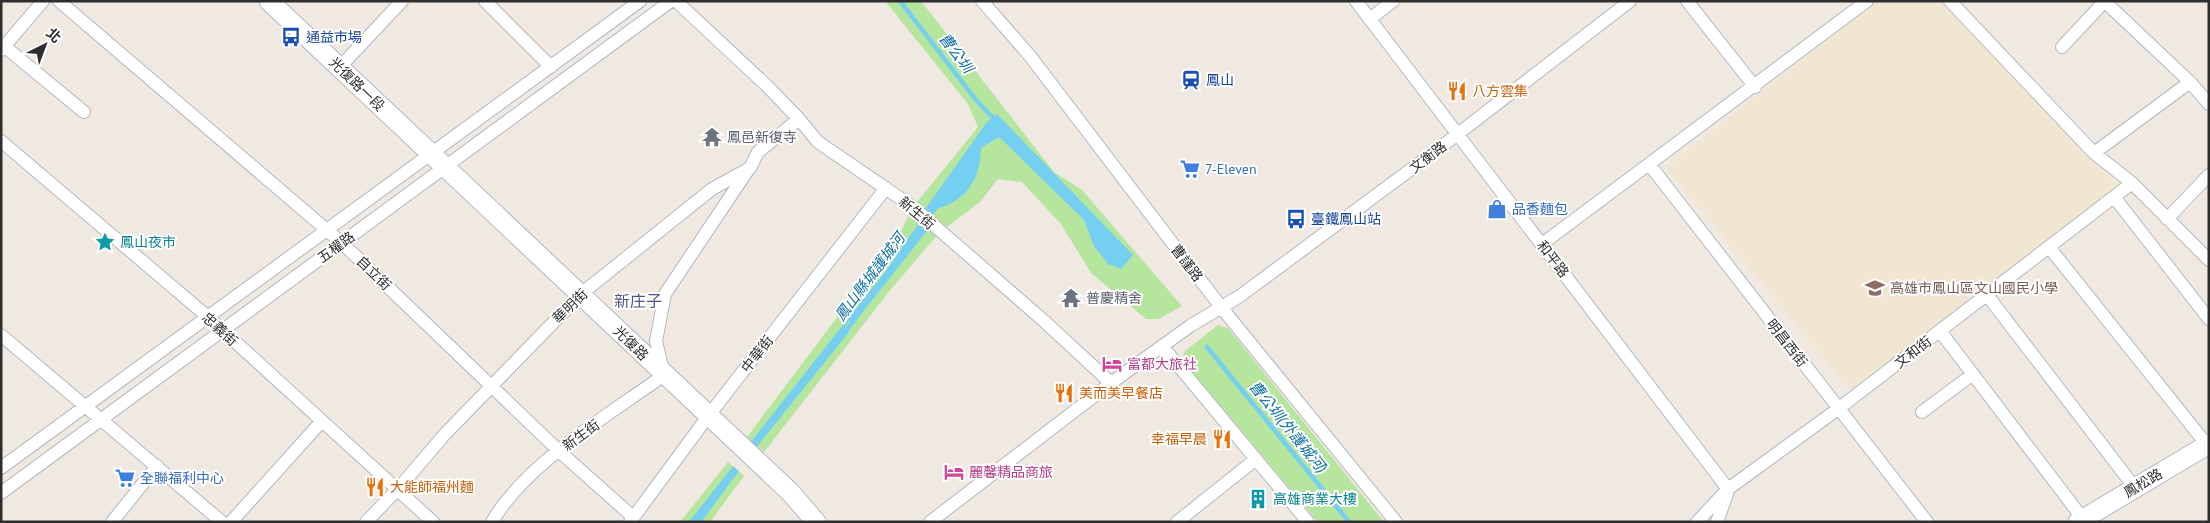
<svg xmlns="http://www.w3.org/2000/svg" width="2210" height="523" font-family="'PT Sans','Noto Sans TC',sans-serif">
  <style>
    .education { fill: #f0e6d1 }
    .green { fill: #b6e59e }
    .water { fill: #75cff0 }
    .lines { fill: none; stroke-linecap: round; stroke-linejoin: round }
    .stream { stroke: #75cff0; stroke-width: 4.5 }
    .street-casing { stroke: #b4b7c1; stroke-width: 14 }
    .secondary-casing { stroke: #b4b7c1; stroke-width: 21 }
    .street { stroke: #fff; stroke-width: 12 }
    .secondary { stroke: #fff; stroke-width: 19 }
    .labels { text-anchor: middle; stroke-width: 4; stroke-linejoin: round; paint-order: stroke }
    .transit-label { font-size: 14px; fill: #164399; stroke: #fff; text-anchor: start }
    .street-label { font-size: 14px; fill: #2e2e2e; stroke: #fff }
    .food-label { font-size: 14px; fill: #c56008; stroke: #fff; text-anchor: start }
    .worship-label { font-size: 14px; fill: #5b616d; stroke: #fff; text-anchor: start }
    .shop-label { font-size: 14px; fill: #366cbe; stroke: #fff; text-anchor: start }
    .culture-label { font-size: 14px; fill: #0d838f; stroke: #fff; text-anchor: start }
    .education-label { font-size: 14px; fill: #785e54; stroke: #fff; text-anchor: start }
    .hotel-label { font-size: 14px; fill: #b23c85; stroke: #fff; text-anchor: start }
    .water-label { font-size: 15px; font-style: italic; fill: #0d6fa3; stroke: #fff }
    .quarter-label { font-size: 16px; fill: #4d5680; stroke: #fff }
  </style>
  <rect width="100%" height="100%" fill="#efe9e1"/>
  <path class="education" d="M1878 1H1948L2082 151 2119 186 1850 390 1666 167Z"/>
  <path class="green" d="M885 1H921L1054 172 1082 190 1182 306 1159 319H1146L1091 273 1061 224 1022 182 998 179 980 202 940 232 891 289 764 452 747 437 899 235 913 207 978 127 968 104Z
    M1218 325 1228 328 1384 522H1318L1183 361 1184 352Z
    M728 462 744 476 710 522H680Z"/>
  <path class="water" d="M997 114 1133 255 1121 269 1108 264 1094 246 1084 220 999 137 981 148C980 180 968 199 937 209L931 219 923 212 987 122Z
    M918 224 927 231 854 323 849 321 844 328 849 332 755 449 750 443 888 268Z
    M733 466 739 471 701 522H689Z"/>
  <g class="lines">
    <path class="stream" d="M900 1 976 100 996 121
      M843 334 855 319
      M1207 347 1349 522"/>
    <defs>
      <path id="street" d="M59 1 342 243 559 451 633 517
        M485 1 551 67
        M676 1 766 85 799 119 818 142 913 207 1044 321 1111 383
        M982 1 1030 56 1221 307 1396 522
        M1356 1 1728 489
        M1687 1 1755 87
        M1950 1 2094 153 2132 183 2209 260
        M2104 1 2190 82
        M1370 19 1393 1
        M4 46 84 112
        M2062 47 2104 2
        M1 50 43 1
        M340 67 402 1
        M1 141 208 317 433 522
        M2094 153 2190 82 2209 104
        M1649 164 1927 522
        M2114 197 2209 319
        M2167 219 2209 175
        M1542 244 1867 1
        M2049 247 2207 445
        M1987 295 2135 488
        M1940 331 2083 519
        M1 335 222 522
        M1162 346 1308 522
        M1922 412 1973 374
        M1 468 640 1
        M1 493 671 1
        M112 522 157 466
        M231 522 321 422
        M366 522 398 489 445 434 581 294 712 189 750 168 758 152 799 119
        M492 522C525 464 610 414 664 375L656 341 665 294 748 170
        M630 522 709 415 886 188
        M930 522 1111 383 1190 326 1240 296 1437 150 1630 1
        M1177 522 1256 459
        M1697 522 1728 489 1838 409 2132 183
        M1717 522 1727 494"/>
      <path id="secondary" d="M269 1 791 493 816 522
        M2078 522 2209 444"/>
    </defs>
    <use href="#street" class="street-casing"/>
    <use href="#secondary" class="secondary-casing"/>
    <use href="#street" class="street"/>
    <use href="#secondary" class="secondary"/>
  </g>
  <defs>
    <symbol id="bus-bare" viewBox="-9 -9 18 18"><path d="M-5-6H5V4H4V6H2V4H-2V6H-4V4H-5ZM-3.5-4V0h7V-4ZM-3.5 1.2v1.5H-2V1.2ZM2 1.2v1.5H3.5V1.2Z" fill="#1a4fb4" stroke="#fff" stroke-width="2.5" paint-order="stroke"/></symbol>
    <symbol id="station-bare" viewBox="-9 -9 18 18"><path d="M-3-6H3Q5-6 5-4V2Q5 4 3 4L4.5 6H3L1.5 4h-3L-3 6H-4.5L-3 4Q-5 4-5 2V-4Q-5-6-3-6ZM-3.5-4v3h7v-3ZM-3.5 1v1.5H-2V1ZM2 1v1.5H3.5V1Z" fill="#1a4fb4" stroke="#fff" stroke-width="2.5" paint-order="stroke"/></symbol>
    <symbol id="restaurant-bare" viewBox="-9 -9 18 18"><path d="M-5-6h1v4h1v-4h1v4h1v-4h1v5L-1.5 .5V6h-2V.5L-5-1ZM5-6V6H3V1.5H1.5Q1.5-4 5-6Z" fill="#e8710a" stroke="#fff" stroke-width="2.5" paint-order="stroke"/></symbol>
    <symbol id="temple-bare" viewBox="-9 -9 18 18"><path d="M0-6L5-2H3V0L6.5 2.5H4V6H1.5V3h-3V6H-4V2.5H-6.5L-3 0V-2H-5Z" fill="#6b7280" stroke="#fff" stroke-width="2.5" paint-order="stroke"/></symbol>
    <symbol id="supermarket-bare" viewBox="-9 -9 18 18"><path d="M-6-5.5h2.5l.6 2H6L4.5 2H-2.5L-4.4-4H-6ZM-1.5 3.2a1.3 1.3 0 1 0 .1 0ZM3 3.2a1.3 1.3 0 1 0 .1 0Z" fill="#3f7fe0" stroke="#fff" stroke-width="2.5" paint-order="stroke"/></symbol>
    <symbol id="shop-bare" viewBox="-9 -9 18 18"><path d="M-5-2.5h2.3a2.7 3.5 0 0 1 5.4 0H5L5.5 6h-11ZM-1.5-2.5h3a1.5 2.3 0 0 0-3 0Z" fill="#3f7fe0" stroke="#fff" stroke-width="2.5" paint-order="stroke"/></symbol>
    <symbol id="sight-bare" viewBox="-9 -9 18 18"><path d="M0-6L1.8-2.2L6-1.7L2.9 1.2L3.7 5.4L0 3.3L-3.7 5.4L-2.9 1.2L-6-1.7L-1.8-2.2Z" fill="#0f9aa8" stroke="#fff" stroke-width="2.5" paint-order="stroke"/></symbol>
    <symbol id="school-bare" viewBox="-9 -9 18 18"><path d="M0-5L7-2L0 1L-7-2ZM-4 1L0 2.5L4 1V4Q0 6-4 4Z" fill="#8d6e63" stroke="#fff" stroke-width="2.5" paint-order="stroke"/></symbol>
    <symbol id="hotel-bare" viewBox="-9 -9 18 18"><path d="M-6-4.5h1.5V1H6V5H4.5V3h-9V5H-6ZM-4 0a1.8 1.8 0 1 1 3.6 0ZM.5 0V-2.5h3Q6-2.5 6 0Z" fill="#d1479c" stroke="#fff" stroke-width="2.5" paint-order="stroke"/></symbol>
    <symbol id="building-bare" viewBox="-9 -9 18 18"><path d="M-4-6H4V6H1V3H-1V6H-4ZM-2.5-4.3h1.7v1.8h-1.7ZM.8-4.3h1.7v1.8H.8ZM-2.5-1h1.7V.8h-1.7ZM.8-1h1.7V.8H.8Z" fill="#0f9aa8" stroke="#fff" stroke-width="2.5" paint-order="stroke"/></symbol>
  </defs>
  <g fill-rule="evenodd">
    <use href="#bus-bare" x="277" y="23" width="28" height="28"/>
    <use href="#station-bare" x="1177" y="66" width="28" height="28"/>
    <use href="#restaurant-bare" x="1443" y="77" width="28" height="28"/>
    <use href="#temple-bare" x="698" y="123" width="28" height="28"/>
    <use href="#supermarket-bare" x="1176" y="155" width="28" height="28"/>
    <use href="#shop-bare" x="1483" y="195" width="28" height="28"/>
    <use href="#bus-bare" x="1282" y="205" width="28" height="28"/>
    <use href="#sight-bare" x="91" y="228" width="28" height="28"/>
    <use href="#school-bare" x="1861" y="274" width="28" height="28"/>
    <use href="#temple-bare" x="1057" y="284" width="28" height="28"/>
    <use href="#hotel-bare" x="1098" y="350" width="28" height="28"/>
    <use href="#restaurant-bare" x="1050" y="379" width="28" height="28"/>
    <use href="#restaurant-bare" x="1208" y="425" width="28" height="28"/>
    <use href="#hotel-bare" x="940" y="458" width="28" height="28"/>
    <use href="#supermarket-bare" x="111" y="464" width="28" height="28"/>
    <use href="#restaurant-bare" x="361" y="473" width="28" height="28"/>
    <use href="#building-bare" x="1244" y="485" width="28" height="28"/>
  </g>
  <g class="labels">
    <g class="transit-label">
      <text x="306" y="42">通益市場</text>
      <text x="1206" y="85">鳳山</text>
      <text x="1311" y="224">臺鐵鳳山站</text>
    </g>
    <g class="street-label">
      <text transform="translate(357 84) rotate(44)" y="5">光復路一段</text>
      <text transform="translate(1428 157) rotate(-37)" y="5">文衡路</text>
      <text transform="translate(917 213) rotate(40)" y="5">新生街</text>
      <text transform="translate(336 247) rotate(-36)" y="5">五權路</text>
      <text transform="translate(1553 259) rotate(52)" y="5">和平路</text>
      <text transform="translate(1187 263) rotate(53)" y="5">曹謹路</text>
      <text transform="translate(374 273) rotate(44)" y="5">自立街</text>
      <text transform="translate(570 306) rotate(-44)" y="5">華明街</text>
      <text transform="translate(220 329) rotate(42)" y="5">忠義街</text>
      <text transform="translate(631 343) rotate(45)" y="5">光復路</text>
      <text transform="translate(1787 343) rotate(52)" y="5">明昌西街</text>
      <text transform="translate(1913 352) rotate(-37)" y="5">文和街</text>
      <text transform="translate(757 354) rotate(-52)" y="5">中華街</text>
      <text transform="translate(581 435) rotate(-36)" y="5">新生街</text>
      <text transform="translate(2143 483) rotate(-31)" y="5">鳳松路</text>
    </g>
    <g class="food-label">
      <text x="1472" y="96">八方雲集</text>
      <text x="1079" y="398">美而美早餐店</text>
      <text x="1207" y="444" text-anchor="end">幸福早晨</text>
      <text x="390" y="492">大能師福州麵</text>
    </g>
    <g class="worship-label">
      <text x="727" y="142">鳳邑新復寺</text>
      <text x="1086" y="303">普慶精舍</text>
    </g>
    <g class="shop-label">
      <text x="1205" y="174">7-Eleven</text>
      <text x="1512" y="214">品香麵包</text>
      <text x="140" y="483">全聯福利中心</text>
    </g>
    <g class="culture-label">
      <text x="120" y="247">鳳山夜市</text>
      <text x="1273" y="504">高雄商業大樓</text>
    </g>
    <g class="education-label">
      <text x="1890" y="293">高雄市鳳山區文山國民小學</text>
    </g>
    <g class="hotel-label">
      <text x="1127" y="369">富都大旅社</text>
      <text x="969" y="477">麗馨精品商旅</text>
    </g>
    <g class="water-label">
      <text transform="translate(956 53) rotate(53)" y="5">曹公圳</text>
      <text transform="translate(870 277) rotate(-53)" y="5">鳳山縣城護城河</text>
      <text transform="translate(1288 427) rotate(51)" y="5">曹公圳(外護城河)</text>
    </g>
    <g class="quarter-label">
      <text x="638" y="307">新庄子</text>
    </g>
  </g>
  <rect width="2210" height="523" fill="none" stroke="#2e2e2e" stroke-width="5"/>
  <g transform="translate(45 45) rotate(42)" stroke="#ffffff" stroke-width="4" paint-order="stroke">
  <path d="M0-4L9 19L0 12L-9 19Z" fill="#2e2e2e"/>
  <text y="-8" font-size="14" font-weight="bold" text-anchor="middle" fill="#2e2e2e">北</text>
  </g>
</svg>
